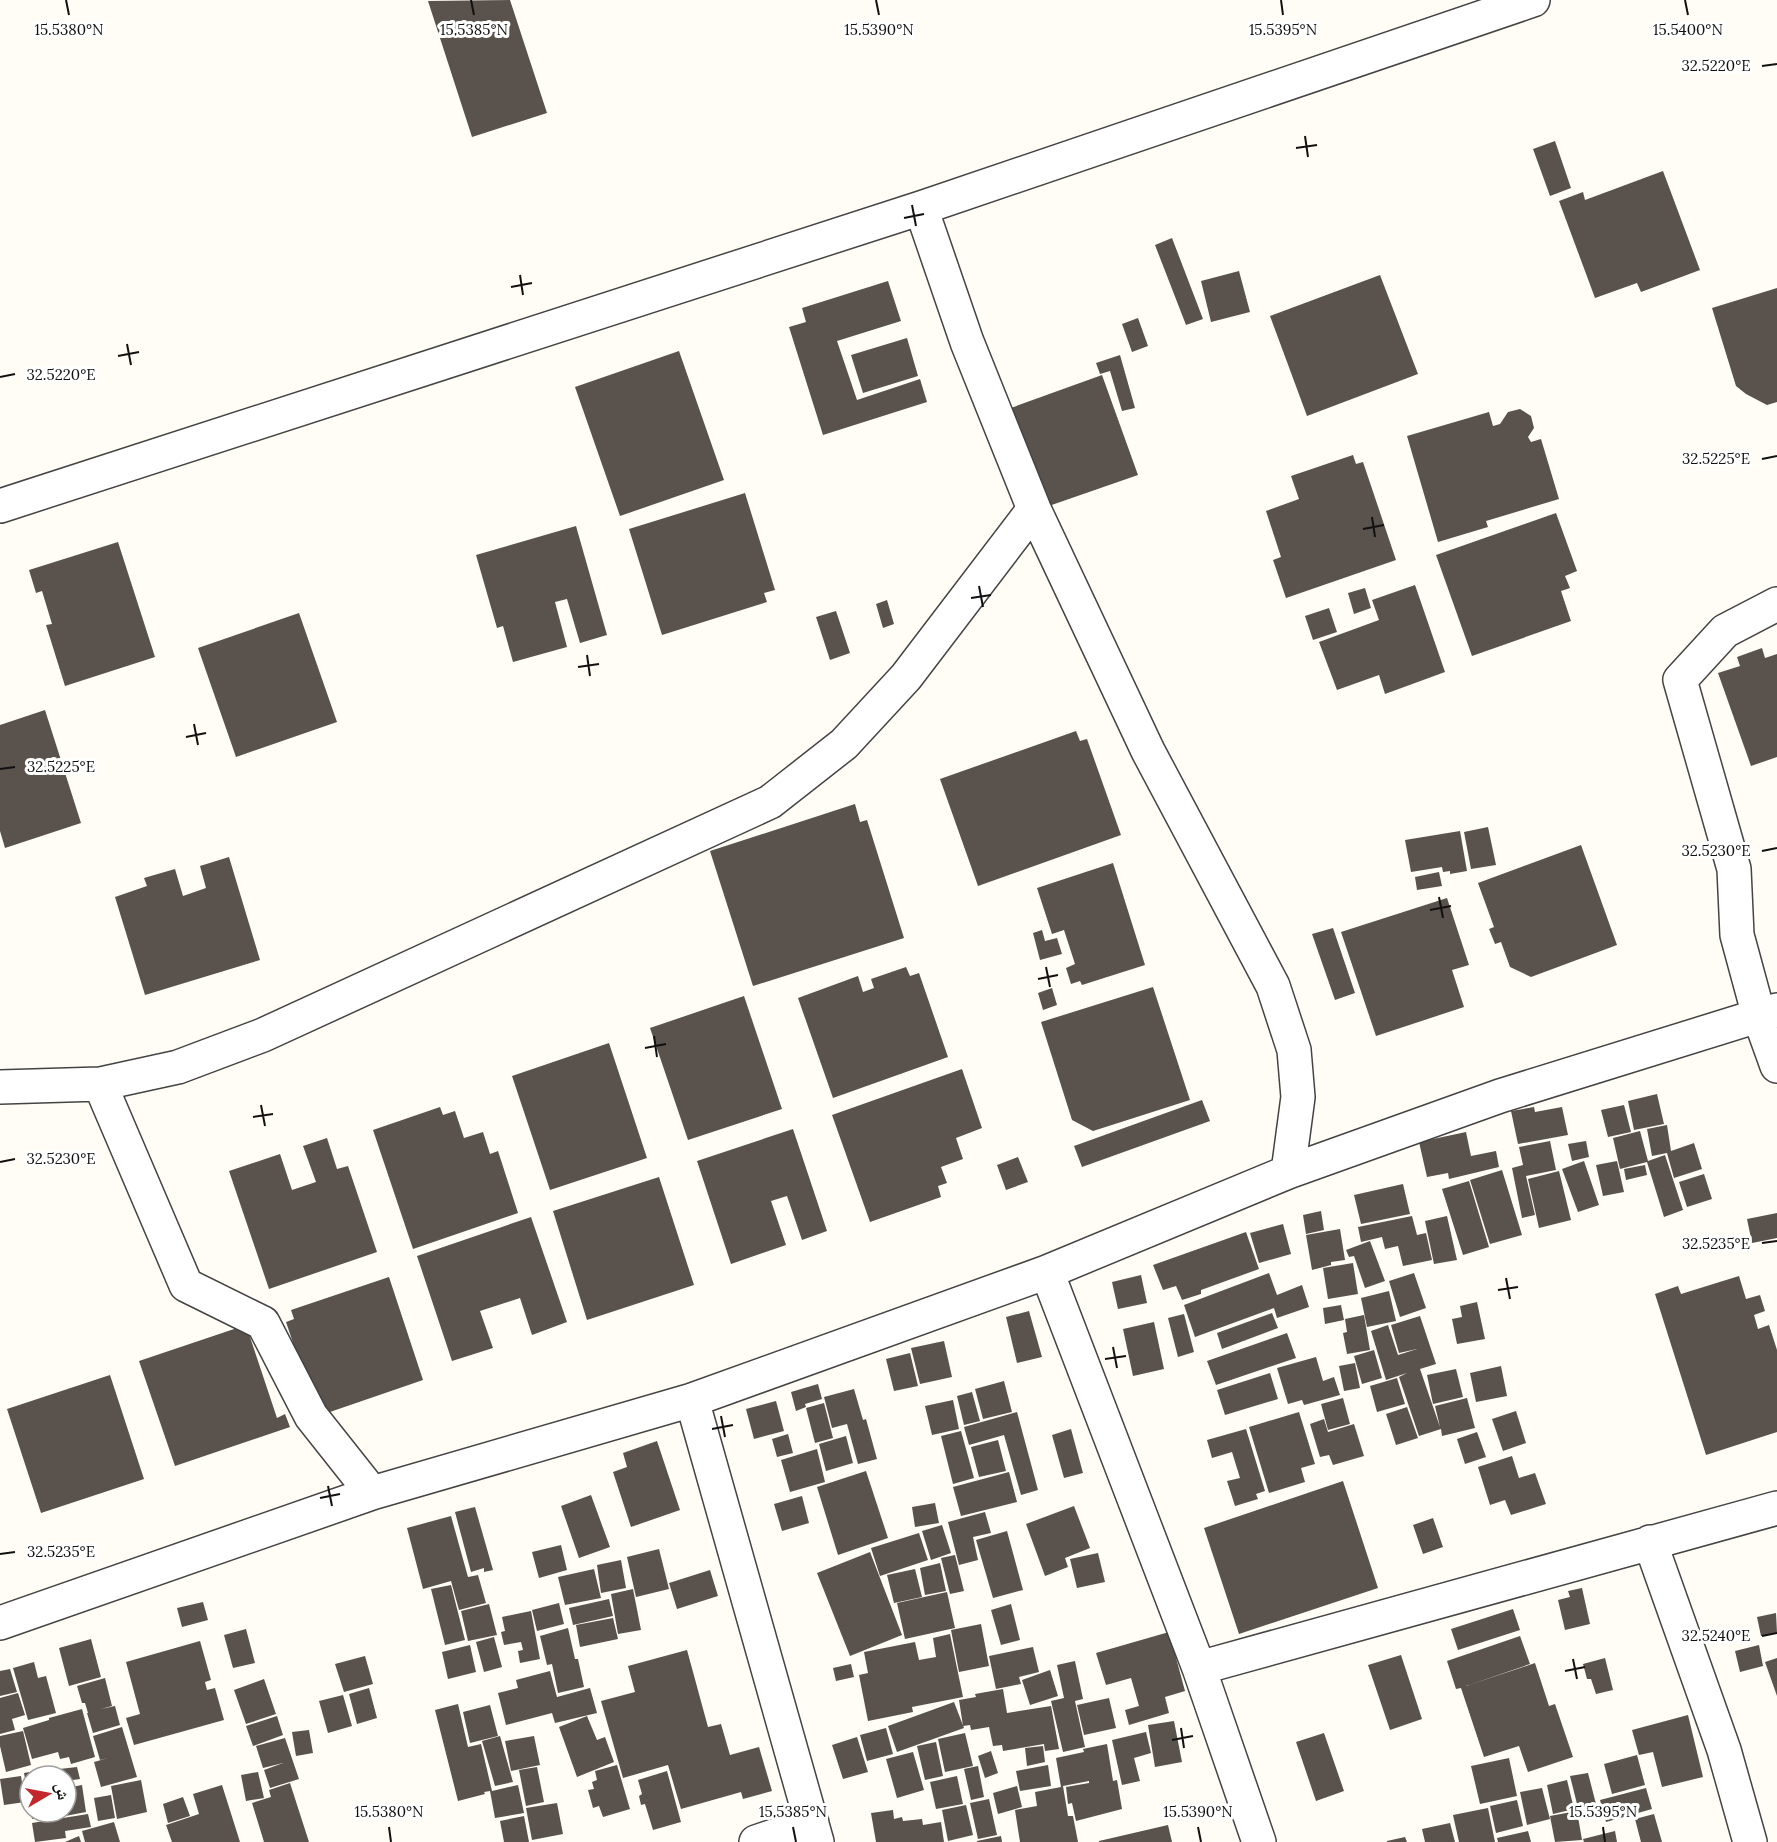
<svg xmlns="http://www.w3.org/2000/svg" width="1777" height="1842" font-family="Lora,'Noto Naskh Arabic',serif">
  <style>
    .building { fill: #5a524d }
    .lines { fill: none; stroke-linecap: round; stroke-linejoin: round }
    .minor-casing { stroke: #444; stroke-width: 36 }
    .minor { stroke: #fff; stroke-width: 33 }
    .ticks { fill: none; stroke: #111; stroke-width: 2 }
    .ticks-label { font-size: 15px; text-anchor: middle; fill: #111; stroke: #fff; stroke-width: 6; stroke-linejoin: round; paint-order: stroke }
  </style>
  <rect width="100%" height="100%" fill="#fffdf5"/>
  <path class="building" d="M510 0 547 113 472 137 428 1Z
    M1555 141 1571 188 1550 196 1533 149Z
    M1663 171 1700 270 1641 292 1637 283 1595 298 1559 201 1583 192 1585 200Z
    M1172 238 1203 319 1186 325 1155 245Z
    M1239 271 1250 312 1211 322 1201 281Z
    M1380 275 1418 374 1307 416 1270 316Z
    M888 281 901 321 837 341 857 400 920 379 927 402 823 435 789 327 806 322 802 308Z
    M1777 288V402L1767 405 1746 394 1736 386 1712 308Z
    M1138 318 1148 346 1132 352 1122 324Z
    M907 338 918 376 863 393 851 355Z
    M679 351 724 480 620 516 575 387Z
    M1120 355 1135 408 1122 411 1110 371 1100 374 1096 363Z
    M1102 375 1138 475 1043 508 1008 409Z
    M1520 409 1531 416 1534 428 1528 437 1531 442 1541 439 1559 499 1486 521 1488 527 1438 542 1407 436 1489 412 1493 426 1500 424 1508 412Z
    M1353 455 1356 464 1363 462 1396 560 1286 598 1273 560 1281 557 1266 511 1299 499 1291 476Z
    M745 493 775 590 764 593 767 602 662 635 629 529Z
    M1556 513 1577 571 1565 576 1570 588 1561 591 1571 621 1472 656 1436 555Z
    M576 526 607 635 580 643 567 599 555 602 567 647 513 662 503 626 497 628 476 555Z
    M118 542 155 657 65 686 46 625 52 624 42 591 36 593 29 570Z
    M1415 585 1445 672 1385 694 1379 675 1337 690 1319 642 1379 620 1372 600Z
    M1365 588 1371 608 1354 614 1348 593Z
    M887 600 894 624 883 628 876 604Z
    M1329 608 1337 632 1313 640 1305 616Z
    M836 611 850 653 830 660 816 617Z
    M299 613 337 722 236 757 198 648Z
    M1762 648 1765 658 1777 654V757L1751 766 1718 673 1740 666 1737 657Z
    M45 710 81 823 5 848 0 831V725Z
    M1076 731 1080 741 1087 739 1121 835 978 886 940 779Z
    M855 804 860 822 867 820 904 938 753 986 710 851Z
    M1488 827 1496 865 1471 869 1464 832Z
    M1460 831 1467 871 1450 874V871L1443 872 1442 867 1411 872 1405 840Z
    M1581 845 1617 945 1531 977 1510 967 1501 942 1495 944 1489 929 1494 927 1478 883Z
    M229 857 260 960 145 995 115 897 147 886 144 878 175 869 183 896 206 888 200 866Z
    M1113 863 1145 965 1082 985 1080 981 1071 984 1066 968 1075 964 1064 930 1052 934 1037 888Z
    M1439 872 1442 886 1417 890 1415 877Z
    M1447 898 1469 965 1452 970 1464 1007 1376 1036 1341 932Z
    M1333 928 1355 993 1335 1000 1312 934Z
    M1042 930 1045 941 1057 938 1062 954 1040 960 1033 933Z
    M906 967 910 976 919 973 948 1057 833 1098 798 998 858 976 863 992 874 988 871 979Z
    M1153 987 1190 1100 1093 1131 1072 1120 1041 1022Z
    M1052 988 1057 1005 1043 1010 1038 993Z
    M744 996 782 1109 688 1140 650 1028Z
    M609 1043 647 1158 550 1190 512 1076Z
    M962 1069 982 1128 956 1138 963 1159 941 1167 947 1183 938 1186 941 1197 870 1222 832 1115Z
    M1657 1094 1664 1124 1634 1130 1628 1101Z
    M1202 1100 1210 1121 1082 1167 1074 1146Z
    M1624 1105 1631 1132 1608 1137 1601 1110Z
    M440 1107 443 1115 455 1111 464 1138 483 1132 490 1154 498 1151 518 1213 413 1249 373 1130Z
    M1534 1107 1535 1112 1562 1107 1568 1135 1518 1144 1511 1111Z
    M1667 1125 1671 1151 1694 1143 1702 1169 1674 1178 1667 1153 1652 1156 1647 1129Z
    M793 1129 827 1231 802 1240 787 1196 771 1201 786 1245 731 1264 697 1161Z
    M1640 1131 1648 1161 1665 1155 1683 1210 1664 1217 1647 1162 1620 1169 1613 1138Z
    M1466 1132 1471 1156 1496 1151 1499 1167 1449 1179 1448 1173 1427 1177 1419 1142Z
    M327 1138 337 1169 348 1166 377 1252 269 1289 229 1171 280 1154 292 1190 316 1182 303 1146Z
    M1550 1141 1556 1170 1526 1176 1535 1215 1522 1218 1512 1168 1523 1165 1519 1147Z
    M1586 1141 1589 1157 1572 1161 1568 1144Z
    M1018 1157 1028 1182 1006 1190 997 1165Z
    M1584 1161 1599 1205 1578 1212 1562 1169Z
    M1617 1161 1624 1192 1603 1196 1596 1165Z
    M1645 1165 1647 1175 1626 1180 1624 1169Z
    M1502 1170 1522 1235 1490 1244 1470 1180Z
    M1559 1171 1571 1220 1539 1228 1528 1179Z
    M1704 1174 1712 1199 1687 1207 1679 1182Z
    M659 1177 694 1285 587 1320 553 1211Z
    M1469 1181 1489 1247 1463 1255 1442 1189Z
    M1403 1184 1410 1214 1361 1224 1354 1195Z
    M1321 1211 1324 1230 1306 1234 1303 1215Z
    M1777 1213V1238L1752 1243 1747 1219Z
    M1412 1216 1417 1235 1426 1233 1432 1260 1403 1266 1398 1246 1385 1249 1382 1237 1361 1242 1358 1227Z
    M1447 1216 1457 1260 1434 1264 1425 1221Z
    M531 1217 567 1322 532 1335 520 1298 480 1311 493 1348 452 1361 417 1256Z
    M1283 1224 1291 1254 1259 1263 1250 1233Z
    M1340 1229 1345 1260 1331 1262V1265L1312 1270 1306 1235Z
    M1246 1232 1259 1269 1201 1290V1294L1182 1300 1176 1286 1163 1290 1153 1265Z
    M1370 1241 1385 1281 1365 1288 1354 1256 1349 1257 1346 1250Z
    M1353 1263 1358 1294 1328 1299 1323 1268Z
    M1269 1273 1277 1295 1302 1285 1309 1307 1277 1318 1274 1308 1195 1337 1184 1305Z
    M1414 1273 1426 1308 1400 1317 1389 1281Z
    M1141 1275 1147 1303 1118 1309 1112 1282Z
    M1739 1276 1746 1299 1760 1295 1765 1311 1754 1315 1758 1329 1769 1325 1777 1350V1432L1706 1455 1655 1294 1678 1286 1681 1294Z
    M389 1277 423 1380 327 1413 324 1404 315 1408 286 1322 294 1319 291 1310Z
    M1389 1291 1396 1321 1367 1327 1361 1298Z
    M1477 1302 1485 1339 1457 1344 1452 1319 1462 1317 1460 1306Z
    M1341 1305 1344 1320 1325 1324 1323 1308Z
    M1029 1311 1042 1357 1017 1363 1006 1317Z
    M1272 1313 1278 1328 1222 1349 1217 1333Z
    M1184 1314 1194 1352 1178 1357 1168 1318Z
    M1364 1315 1370 1350 1347 1354 1343 1333 1347 1332 1345 1319Z
    M1420 1316 1436 1364 1420 1369 1440 1427 1435 1406 1467 1398 1475 1428 1442 1436 1441 1429 1419 1436 1399 1377 1407 1373 1386 1380 1371 1331 1388 1325 1398 1355 1417 1349 1399 1353 1391 1325Z
    M1154 1322 1164 1369 1133 1376 1123 1329Z
    M246 1325 277 1418 285 1414 290 1427 175 1466 139 1361Z
    M1287 1333 1296 1358 1216 1385 1207 1361Z
    M944 1341 952 1377 920 1384 911 1348Z
    M1374 1350 1382 1378 1362 1384 1354 1356Z
    M910 1353 918 1386 894 1391 886 1359Z
    M1316 1357 1323 1381 1334 1377 1340 1395 1304 1405 1302 1400 1288 1404 1277 1368Z
    M1355 1363 1360 1388 1344 1391 1339 1366Z
    M1501 1366 1507 1396 1476 1402 1470 1373Z
    M1456 1369 1463 1397 1433 1404 1427 1375Z
    M1270 1373 1278 1399 1225 1415 1217 1390Z
    M110 1375 144 1479 41 1513 7 1409Z
    M1397 1378 1405 1404 1377 1412 1370 1386Z
    M1004 1381 1012 1412 983 1419 975 1389Z
    M818 1384 822 1399 805 1404 806 1407 796 1411 791 1392Z
    M854 1389 863 1420 866 1419 877 1459 858 1464 847 1424 832 1428 824 1397Z
    M972 1392 980 1421 964 1425 957 1396Z
    M1343 1398 1350 1424 1328 1430 1321 1404Z
    M953 1400 959 1429 932 1435 925 1406Z
    M776 1401 784 1431 754 1439 746 1409Z
    M824 1403 833 1438 815 1443 806 1408Z
    M1407 1407 1418 1438 1396 1445 1386 1414Z
    M1516 1411 1526 1443 1503 1451 1492 1419Z
    M1017 1412 1038 1490 1021 1495 1004 1435 969 1445 964 1427Z
    M1299 1412 1315 1464 1301 1468 1305 1482 1269 1493 1249 1427Z
    M1324 1419 1328 1432 1354 1424 1364 1456 1333 1465 1329 1455 1320 1457 1310 1424Z
    M1071 1429 1083 1473 1064 1478 1052 1435Z
    M1246 1429 1265 1491 1256 1494 1258 1499 1235 1506 1227 1481 1240 1478 1232 1452 1212 1458 1207 1440Z
    M961 1431 974 1478 953 1484 941 1436Z
    M1477 1432 1486 1457 1465 1464 1457 1439Z
    M788 1434 793 1453 777 1457 772 1439Z
    M846 1436 853 1463 826 1471 819 1444Z
    M998 1440 1006 1471 979 1477 971 1447Z
    M657 1441 680 1510 631 1527 613 1472 627 1467 623 1453Z
    M817 1449 825 1482 790 1492 781 1460Z
    M1512 1456 1519 1478 1535 1473 1546 1504 1511 1515 1505 1500 1490 1505 1478 1467Z
    M866 1471 888 1538 838 1555 817 1487Z
    M1009 1472 1017 1502 961 1516 953 1487Z
    M1343 1481 1378 1588 1239 1634 1204 1528Z
    M591 1495 610 1547 579 1558 561 1506Z
    M802 1496 809 1523 782 1531 774 1504Z
    M935 1503 939 1523 915 1527 912 1507Z
    M1074 1506 1090 1548 1065 1558 1068 1567 1045 1576 1026 1524Z
    M475 1507 493 1570 484 1572V1568L471 1572 455 1512Z
    M985 1512 991 1533 973 1537 978 1560 959 1565 948 1522Z
    M451 1516 468 1577 478 1575 486 1603 459 1610 451 1581 423 1589 407 1528Z
    M1433 1518 1443 1547 1423 1554 1413 1525Z
    M942 1525 951 1553 931 1560 922 1531Z
    M1007 1531 1023 1590 993 1598 976 1540Z
    M919 1533 928 1560 880 1576 871 1548Z
    M561 1545 567 1570 539 1578 532 1552Z
    M659 1549 669 1589 636 1597 627 1557Z
    M870 1552 902 1635 850 1656 817 1573Z
    M1098 1553 1105 1582 1077 1588 1070 1559Z
    M955 1555 964 1591 950 1594 941 1558Z
    M621 1560 626 1588 601 1593 597 1565Z
    M940 1563 946 1591 925 1595 920 1568Z
    M594 1569 601 1598 565 1605 558 1577Z
    M915 1569 922 1597 894 1603 887 1575Z
    M710 1570 718 1596 677 1609 669 1583Z
    M451 1585 465 1640 445 1645 431 1589Z
    M1582 1588 1590 1624 1565 1630 1558 1600 1570 1597 1568 1591Z
    M633 1589 641 1630 618 1634 611 1594Z
    M947 1592 955 1628 905 1639 897 1603Z
    M609 1599 613 1616 573 1625 569 1608Z
    M203 1602 208 1620 182 1627 177 1608Z
    M559 1603 564 1624 537 1631 532 1610Z
    M489 1604 497 1635 468 1641 461 1611Z
    M1011 1604 1020 1640 1001 1645 991 1610Z
    M1513 1609 1520 1630 1458 1650 1451 1629Z
    M531 1611 540 1659 520 1663 518 1651 523 1650 521 1642 504 1645 501 1632 505 1631 502 1617Z
    M1776 1613 1777 1633 1761 1636 1757 1617Z
    M613 1618 618 1639 580 1647 576 1625Z
    M981 1624 989 1666 959 1672 951 1630Z
    M568 1628 575 1659H578L584 1687 558 1693 552 1664 547 1665 540 1636Z
    M246 1629 255 1663 233 1668 224 1635Z
    M1169 1632 1185 1691 1165 1697 1169 1713 1129 1725 1125 1710 1139 1706 1131 1678 1106 1685 1096 1653Z
    M950 1634 963 1697 912 1707 913 1712 868 1721 859 1675 868 1673 864 1652 915 1642 919 1660 936 1657 933 1638Z
    M1520 1636 1530 1664 1466 1686 1535 1663 1549 1706 1555 1704 1573 1757 1528 1772 1519 1746 1484 1757 1461 1688 1456 1689 1447 1661Z
    M494 1637 502 1667 484 1672 476 1642Z
    M91 1639 101 1677 69 1686 59 1648Z
    M200 1641 211 1680 205 1682 207 1690 215 1688 224 1720 134 1745 126 1718 140 1714 126 1662Z
    M470 1645 476 1672 448 1679 442 1652Z
    M1759 1645 1763 1666 1740 1672 1735 1651Z
    M1033 1647 1039 1672 1019 1677 1021 1684 996 1689 989 1656Z
    M687 1650 708 1727 721 1724 730 1755 759 1747 772 1791 743 1799 741 1792 681 1809 668 1765 623 1778 601 1701 635 1692 628 1666Z
    M1401 1655 1422 1719 1390 1730 1368 1665Z
    M365 1656 373 1684 344 1692 335 1664Z
    M1605 1658 1613 1690 1596 1694 1591 1679H1587L1583 1664Z
    M1777 1658V1696L1765 1662Z
    M1075 1661 1083 1699 1075 1701 1085 1747 1063 1752 1051 1701 1064 1698 1057 1665Z
    M34 1662 38 1678 46 1676 56 1713 28 1720 13 1668Z
    M851 1664 854 1677 836 1681 833 1668Z
    M10 1669 17 1692 0 1696V1671Z
    M1050 1670 1058 1696 1030 1705 1022 1680Z
    M550 1671 557 1697 590 1688 597 1713 555 1723 552 1713 506 1725 498 1693 518 1688 516 1680Z
    M105 1678 112 1706 101 1709 115 1706 120 1725 93 1733 87 1713H88L85 1703H82L77 1686Z
    M264 1679 276 1714 246 1724 234 1690Z
    M369 1688 377 1718 357 1724 349 1694Z
    M1003 1689 1007 1713 1051 1706 1059 1749 1045 1751 1044 1744 1003 1751 1002 1745 993 1746 989 1727 971 1730 970 1725 963 1726 959 1700 976 1697 975 1694Z
    M18 1693 25 1715 12 1719 15 1730 0 1734V1698Z
    M343 1695 352 1726 328 1733 319 1701Z
    M1109 1698 1116 1728 1084 1735 1077 1705Z
    M954 1702 964 1728 897 1752 888 1726Z
    M458 1704 468 1747 481 1744 492 1791 518 1785 524 1813 495 1818 490 1791 484 1792 485 1794 458 1801 435 1710Z
    M490 1705 498 1736 470 1743 463 1712Z
    M82 1709 95 1757 71 1764 69 1757 60 1759 58 1752 32 1759 23 1728 49 1720V1718Z
    M1688 1715 1703 1777 1662 1787 1653 1752 1639 1755 1632 1730Z
    M277 1716 283 1735 253 1746 246 1726Z
    M587 1716 597 1740 605 1737 614 1762 577 1777 559 1727Z
    M1174 1721 1182 1762 1155 1767 1148 1725Z
    M122 1727 137 1777 101 1787 94 1762 108 1758 100 1760 93 1736Z
    M886 1728 893 1754 867 1761 860 1735Z
    M309 1730 313 1753 296 1756 292 1732Z
    M23 1731 31 1765 6 1772 0 1746V1736Z
    M1146 1732 1151 1753 1134 1758 1140 1781 1122 1785 1112 1740Z
    M965 1733 973 1766 945 1772 938 1739Z
    M1324 1733 1344 1791 1316 1801 1296 1742Z
    M500 1736 513 1782 495 1786 482 1741Z
    M534 1736 540 1765 511 1771 505 1741Z
    M857 1737 868 1772 843 1779 832 1745Z
    M285 1738 299 1779 270 1788 264 1770 283 1763 263 1768 256 1746Z
    M936 1742 943 1776 925 1780 917 1746Z
    M1107 1744 1113 1781 1117 1780 1122 1809 1076 1821 1072 1803 1068 1804 1066 1787 1089 1783V1781L1063 1786 1068 1816H1073L1078 1842H1020L1015 1810 1037 1806 1035 1792 1061 1787 1056 1758 1084 1752 1083 1749Z
    M1043 1746 1045 1762 1027 1766 1025 1748Z
    M991 1751 998 1773 985 1778 978 1756Z
    M913 1752 924 1790 897 1798 886 1759Z
    M1637 1755 1645 1785 1612 1794 1604 1764Z
    M1509 1758 1517 1796 1480 1804 1471 1766Z
    M617 1765 630 1809 603 1817 599 1806 593 1808 588 1790 594 1789 592 1782 597 1780 595 1771Z
    M1048 1765 1051 1786 1020 1791 1016 1771Z
    M978 1766 984 1797 971 1800 964 1769Z
    M77 1767 80 1779 66 1781V1776H52L51 1770Z
    M537 1767 544 1802 526 1806 519 1770Z
    M46 1769 47 1776H30L29 1801 24 1773Z
    M667 1771 681 1822 653 1830 645 1804 641 1805 639 1796 642 1794 638 1780Z
    M258 1772 264 1798 246 1801 241 1775Z
    M1588 1773 1596 1804 1578 1808 1570 1776Z
    M21 1776 25 1802 4 1805 0 1779Z
    M957 1776 963 1804 936 1809 930 1782Z
    M141 1780 147 1812 117 1819 111 1786Z
    M1567 1780 1574 1809 1553 1814 1547 1785Z
    M290 1783 309 1842H264L252 1803 271 1797 269 1790Z
    M82 1785 86 1812 60 1817 59 1812H66V1788Z
    M222 1785 240 1842H172L166 1825 199 1814 193 1794Z
    M1017 1786 1022 1807 998 1814 993 1793Z
    M1542 1788 1550 1819 1527 1825 1520 1792Z
    M1646 1788 1652 1809 1606 1822 1600 1800Z
    M111 1795 115 1818 98 1821 94 1798Z
    M183 1797 190 1816 168 1823 163 1804Z
    M989 1799 997 1835 978 1839 970 1803Z
    M1517 1800 1523 1826 1496 1833 1490 1806Z
    M557 1803 563 1834 532 1840 526 1808Z
    M966 1805 973 1835 948 1841 942 1810Z
    M1488 1808 1495 1842H1459L1453 1815Z
    M893 1810 894 1819 902 1817 903 1821 922 1819 923 1825 941 1822 944 1842H876L871 1813Z
    M1577 1811 1582 1840 1555 1842 1550 1816Z
    M31 1812H55V1814L32 1819Z
    M88 1814 91 1827 65 1831 66 1838 35 1842 32 1823Z
    M1654 1814 1662 1842H1641L1635 1819Z
    M524 1816 529 1842H504L500 1821Z
    M114 1822 120 1842H85L82 1831Z
    M1450 1823 1455 1842H1425L1422 1829Z
    M1168 1825 1172 1842H1099V1841Z
    M1528 1831 1531 1842H1498L1497 1838Z
    M1615 1831 1617 1842H1584L1583 1839Z
    M79 1836 81 1842H65Z
    M1001 1836 1002 1842H977V1841Z
    M1405 1837 1407 1842H1387V1841Z"/>
  <g class="lines">
    <defs>
      <path id="minor" d="M921 208 967 342 1034 509 1148 751 1273 986 1294 1050 1298 1097 1288 1172
        M0 506 921 208 1533 0
        M1777 604 1725 631 1680 680 1734 869 1737 935 1759 1016 1777 1066
        M100 1084 186 1285 263 1323 311 1416 372 1493
        M0 1087 100 1084 178 1067 263 1035 770 802 844 744 906 677 1034 509
        M1047 1272 1199 1668 1259 1842
        M692 1400 817 1842
        M1650 1542 1724 1750 1750 1842
        M0 1623 372 1493 692 1400 1047 1272 1288 1172 1500 1096 1777 1010
        M1199 1668 1777 1508
        M756 1842 812 1823"/>
    </defs>
    <use href="#minor" class="minor-casing"/>
    <use href="#minor" class="minor"/>
  </g>
  <path class="ticks" d="M66 0 69 15M471 0 474 15M876 0 879 15M1281 0 1283 15M1685 0 1688 15M1762 66 1777 64M1305 136 1308 157M1296 148 1317 145M912 205 916 226M904 218 924 214M520 275 523 295M511 287 532 283M127 344 131 365M118 356 139 352M0 377 15 374M1762 459 1777 456M1372 517 1375 537M1363 529 1384 525M979 586 983 607M971 598 991 595M587 655 590 676M578 667 599 664M194 724 198 745M186 737 206 733M0 769 15 767M1762 851 1777 848M1439 897 1443 918M1430 910 1451 906M1046 967 1050 987M1038 979 1058 975M654 1036 657 1057M645 1048 666 1044M261 1105 265 1126M253 1117 273 1114M0 1162 15 1159M1762 1243 1777 1241M1506 1278 1510 1299M1498 1290 1518 1287M1113 1347 1117 1368M1105 1359 1126 1356M721 1416 725 1437M712 1429 733 1425M328 1486 332 1506M320 1498 340 1494M0 1554 15 1552M1762 1636 1777 1633M1573 1659 1577 1679M1565 1671 1585 1667M1181 1728 1184 1748M1172 1740 1193 1736M389 1827 391 1842M793 1827 796 1842M1198 1827 1201 1842M1603 1827 1605 1842"/>
  <g class="ticks-label">
    <text x="69" y="35">15.5380°N</text>
    <text x="474" y="35">15.5385°N</text>
    <text x="879" y="35">15.5390°N</text>
    <text x="1283" y="35">15.5395°N</text>
    <text x="1688" y="35">15.5400°N</text>
    <text x="1716" y="71">32.5220°E</text>
    <text x="61" y="380">32.5220°E</text>
    <text x="1716" y="464">32.5225°E</text>
    <text x="61" y="772">32.5225°E</text>
    <text x="1716" y="856">32.5230°E</text>
    <text x="61" y="1164">32.5230°E</text>
    <text x="1716" y="1249">32.5235°E</text>
    <text x="61" y="1557">32.5235°E</text>
    <text x="1716" y="1641">32.5240°E</text>
    <text x="389" y="1817">15.5380°N</text>
    <text x="793" y="1817">15.5385°N</text>
    <text x="1198" y="1817">15.5390°N</text>
    <text x="1603" y="1817">15.5395°N</text>
  </g>
  <g transform="translate(48 1794) rotate(80)"><circle r="28" fill="#ffffff" stroke="#a0a0a0" stroke-width="1.5"/>
  <path d="M0-4.5L10 22L0 15L-10 22Z" fill="#c4262e"/>
  <text y="-9" font-size="16" font-weight="bold" text-anchor="middle" fill="#111111">ش</text>
  </g>
</svg>
